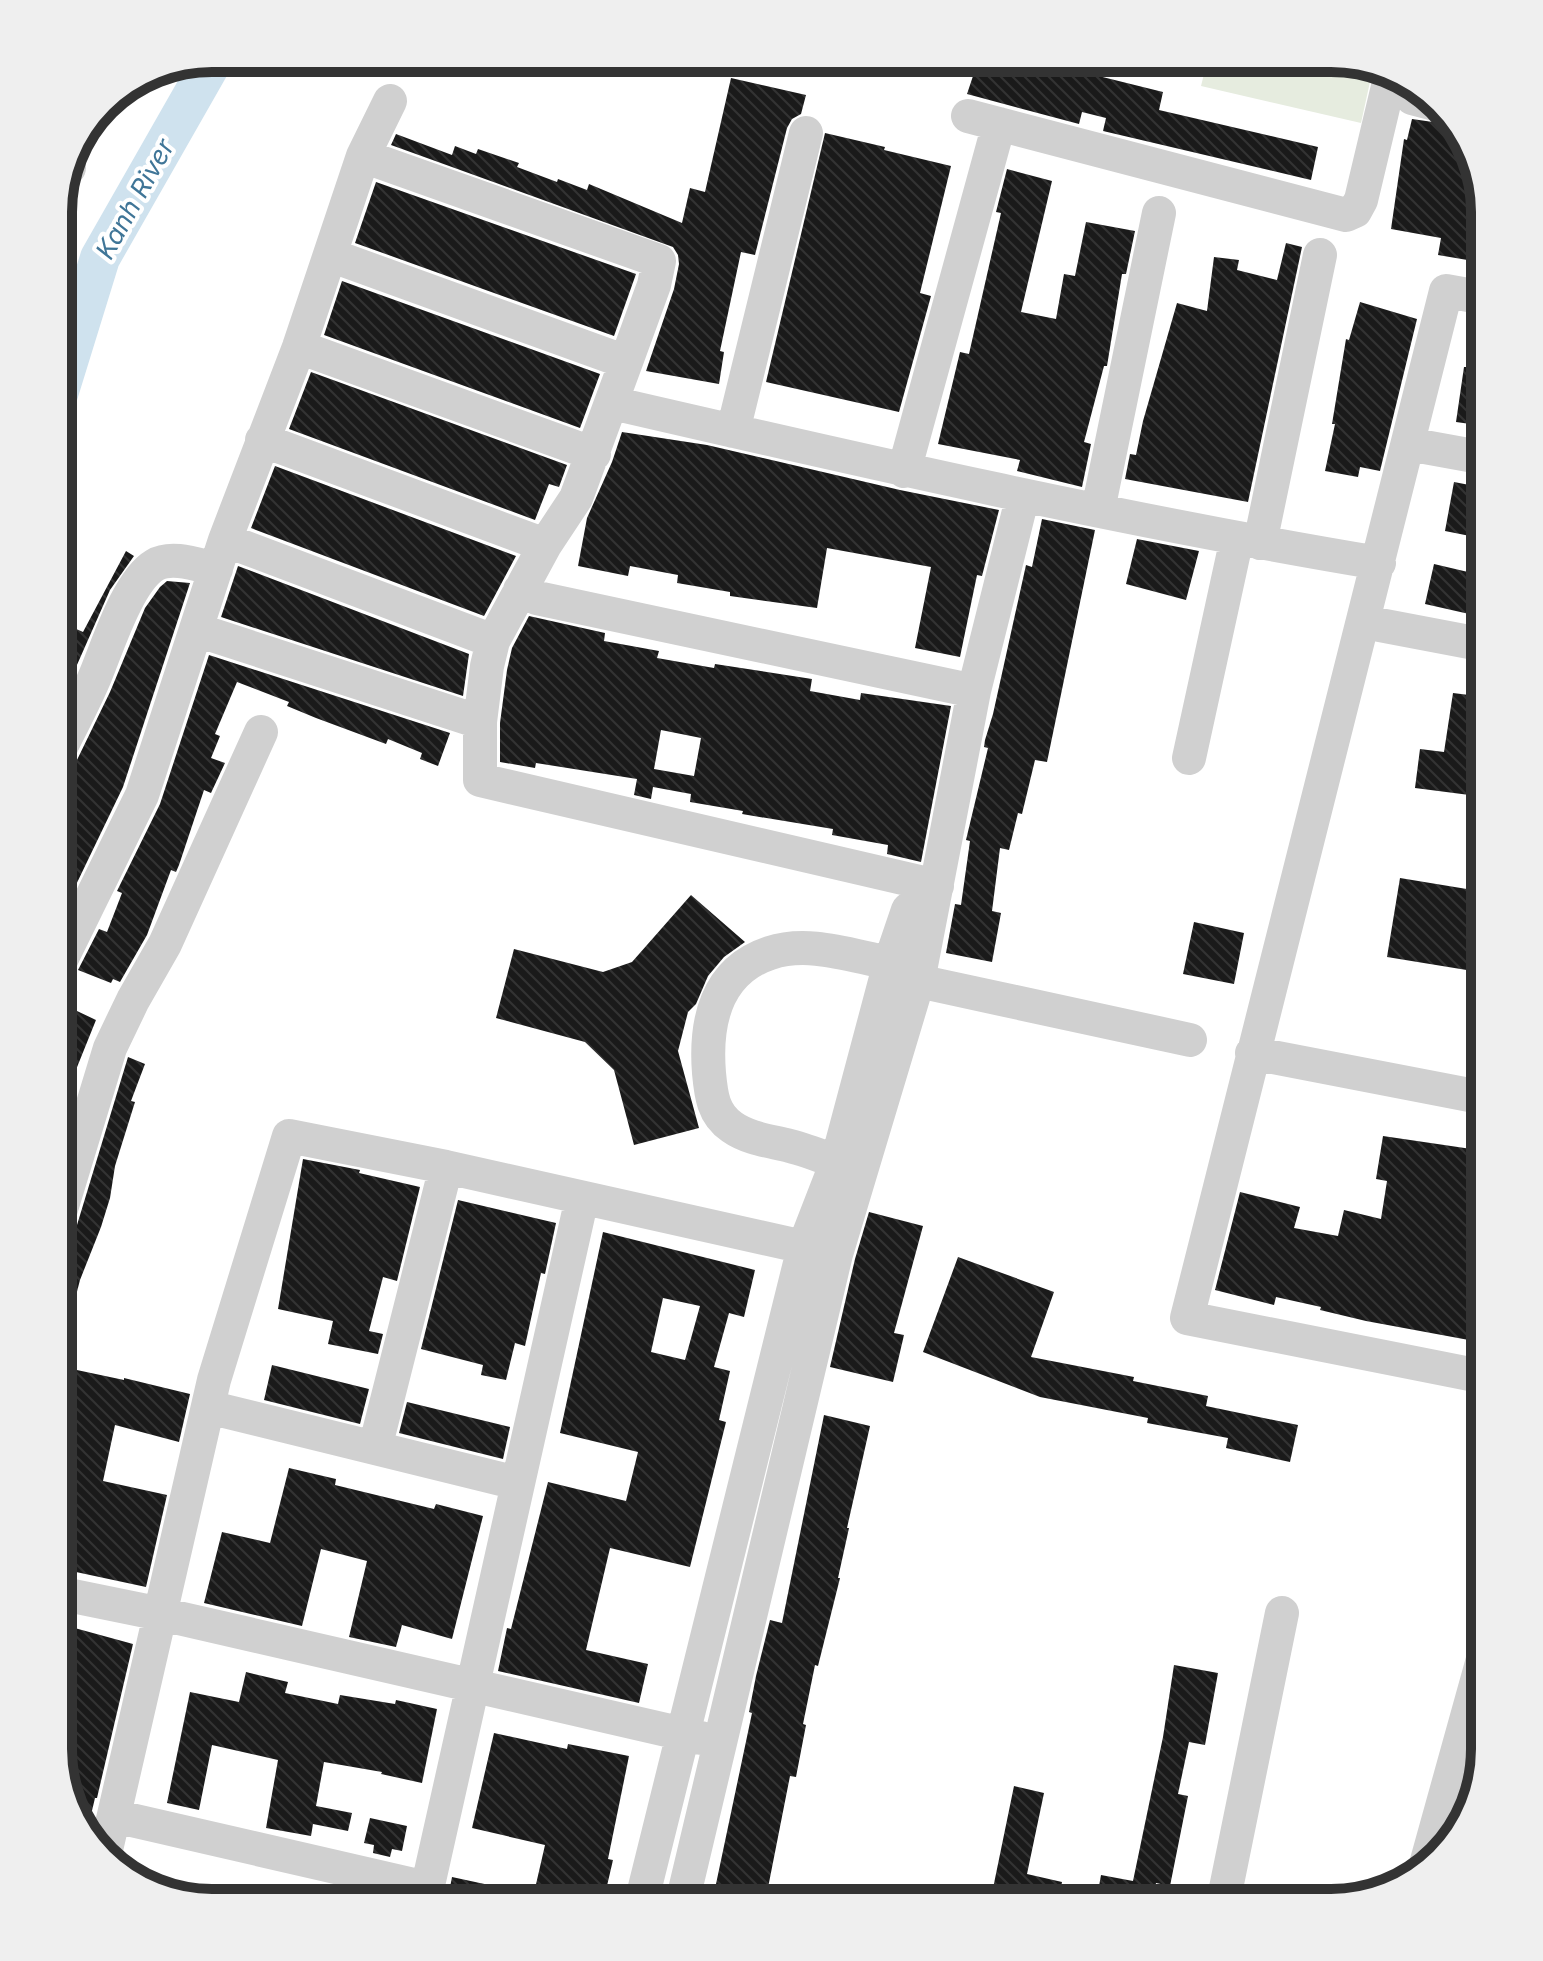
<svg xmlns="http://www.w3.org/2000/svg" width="1543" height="1961" font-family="Inter,sans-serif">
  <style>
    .park { fill: #e6ecdf }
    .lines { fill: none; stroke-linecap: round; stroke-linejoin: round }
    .river { stroke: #cfe2ee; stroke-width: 40 }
    .building { fill: url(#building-back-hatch); fill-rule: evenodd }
    .minor { stroke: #d0d0d0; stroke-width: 34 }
    .labels { text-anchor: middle; stroke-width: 8; stroke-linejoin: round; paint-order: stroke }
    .water-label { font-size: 26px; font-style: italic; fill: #3f7597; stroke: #fff }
    .rim { fill: none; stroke: #333; stroke-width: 10 }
  </style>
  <defs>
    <pattern id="building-back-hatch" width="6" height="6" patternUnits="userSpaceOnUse" patternTransform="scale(2)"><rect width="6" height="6" fill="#1a1a1a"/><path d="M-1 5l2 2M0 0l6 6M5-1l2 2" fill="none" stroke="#333"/></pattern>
  </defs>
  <rect width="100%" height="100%" fill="#fff"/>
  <path class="park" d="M1208 58H1341L1373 68 1361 123 1201 86Z"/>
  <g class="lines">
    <path class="river" d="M58 394 100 258 214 58"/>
  </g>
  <path class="building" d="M979 58H1026L1163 92 1159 110 1318 147 1311 180 1103 131 1106 118 1082 112 1079 124 967 94Z
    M731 78 806 95 801 114 792 119 787 128 755 255 741 252 720 351 724 352 719 384 646 371 674 289 679 264 678 255 673 247 391 145 396 134 452 155 455 146 476 154 478 149 519 163 517 167 557 182 558 179 587 190 589 184 682 223 690 188 705 192Z
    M1450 118 1459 127 1485 212V263L1438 255 1441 238 1391 229 1404 139 1407 140 1412 119 1440 123Z
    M825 133 885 147 884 150 951 166 920 293 931 296 899 412 766 382Z
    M1007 169 1052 181 1021 312 1056 319 1064 274 1075 276 1086 222 1135 231 1126 274H1122L1107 366H1104L1084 442 1091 444 1082 487 1017 471 1020 460 938 444 960 352 969 354 1001 213 996 212Z
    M376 182 636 274 614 336 355 243Z
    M1286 243 1302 247 1248 502 1125 479 1130 454 1136 455 1143 421 1177 303 1207 311 1214 257 1239 260 1237 270 1277 280Z
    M342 281 600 374 580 428 324 335Z
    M1360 302 1417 319 1380 471 1360 467 1358 477 1325 471 1335 424H1332L1346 339 1349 340Z
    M1475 323 1485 324V426L1456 422 1464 367H1468Z
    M311 372 567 465 559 487 549 484 535 520 289 429Z
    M622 432 707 445 900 490 999 510 982 576 977 575 960 657 915 648 931 567 827 548 817 608 730 596V592L677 583 678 575 630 566 628 576 578 566 587 518 612 462Z
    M275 466 516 556 484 616 251 528Z
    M1454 482 1485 488V539L1445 531Z
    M1042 519 1095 530 1047 762 1035 760 1022 814 1018 813 1009 850 1000 848 992 911 1001 913 992 962 946 953 955 904 961 905 970 841 966 840 988 748 984 747 985 740 993 714 1026 565 1032 567Z
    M1137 539 1199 551 1186 600 1126 584Z
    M126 551 134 556 110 590 58 708V667L74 628 83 632Z
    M1434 564 1485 576 1478 616 1425 604Z
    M238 566 469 654 463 696 221 617Z
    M167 581 190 583 123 787 74 889 58 883 64 866 58 863V773L68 770 76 762 110 692 145 608 160 587Z
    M529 616 605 633 604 641 659 651 657 658 714 668 715 664 812 679 810 691 860 700 861 693 951 706 921 862 887 854 888 845 832 835 833 829 742 814 743 811 690 802 691 794 653 787 651 799 634 795 637 779 536 763 535 768 500 762V723L507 670 512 648ZM661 730 701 738 694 776 654 769Z
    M209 655 450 733 438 766 420 759 422 753 388 739 386 744 316 718 287 706 289 702 237 682 215 734 220 736 211 758 225 763 211 793 204 790 179 865 176 872 171 870 147 935 120 982 113 979 111 983 78 970 99 929 107 932 122 893 117 891 160 804Z
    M1453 693 1485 697V797L1415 788 1420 749 1444 752Z
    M1400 878 1485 892V973L1387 957Z
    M691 895 745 942 724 957 708 976 696 1004 688 1012 678 1051 699 1128 634 1145 614 1070 585 1042 496 1018 514 949 603 972 632 962Z
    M1194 922 1244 933 1234 984 1183 974Z
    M58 1002 96 1020 59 1112H58Z
    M128 1057 145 1064 131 1101 135 1102 115 1166 110 1198 101 1227 80 1280 64 1342 58 1341V1250L61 1239 71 1234 77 1225Z
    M1383 1136 1485 1151V1343L1366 1321 1320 1310 1321 1307 1276 1297 1274 1305 1215 1290 1240 1192 1300 1207 1294 1228 1338 1236 1344 1210 1381 1219 1387 1181 1376 1179Z
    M303 1159 360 1170 359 1173 420 1187 397 1281 383 1277 369 1331 383 1334 378 1354 328 1344 333 1321 278 1309Z
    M458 1200 556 1223 545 1274 541 1273 525 1346 515 1343 506 1380 481 1375 483 1365 421 1349Z
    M869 1212 923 1226 894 1333 904 1335 893 1382 830 1367 855 1259Z
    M603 1232 755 1270 744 1317 729 1313 714 1367 730 1371 719 1420 726 1422 690 1567 610 1548 586 1650 648 1664 639 1703 498 1671 507 1628 511 1629 548 1482 626 1501 638 1452 560 1433ZM663 1298 700 1306 685 1360 651 1352Z
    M958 1257 1054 1292 1031 1357 1134 1377 1133 1381 1208 1396 1206 1406 1298 1425 1290 1462 1226 1448 1228 1438 1147 1423 1148 1418 1040 1397 923 1352Z
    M272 1365 369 1389 360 1424 264 1400Z
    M58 1366 124 1380V1378L190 1394 179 1442 115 1425 103 1481 167 1495 146 1587 76 1572 75 1576 58 1574Z
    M407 1402 510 1427 503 1459 399 1433Z
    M824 1415 870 1426 847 1528H849L838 1578H840L818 1666 815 1665 803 1724 806 1725 796 1777 790 1776 765 1903H712L752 1713 749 1712 756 1676 770 1620 782 1623Z
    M289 1468 336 1479 335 1485 434 1509 436 1504 483 1516 452 1639 402 1625 396 1647 349 1637 367 1561 321 1549 302 1626 204 1603 222 1532 270 1543Z
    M58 1627 71 1629V1627L133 1644 97 1798H95L86 1836 58 1749Z
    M1174 1665 1218 1673 1205 1745 1189 1742 1178 1794 1188 1796 1170 1886 1156 1883 1152 1903H1096L1101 1875 1133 1881 1163 1737Z
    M246 1672 288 1682 285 1693 338 1704 340 1695 395 1704 396 1700 437 1709 422 1783 381 1774 382 1772 324 1762 316 1806 352 1813 348 1831 313 1824 311 1836 266 1828 278 1760 212 1745 199 1810 167 1803 190 1692 239 1702Z
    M494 1733 567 1749 568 1744 629 1756 608 1859 613 1860 603 1903H575L534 1893 545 1845 472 1828Z
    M1014 1786 1044 1793 1027 1874 1062 1882 1058 1903H990Z
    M370 1818 407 1826 402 1851 392 1849 390 1857 373 1853 374 1845 364 1843Z
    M452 1877 535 1895 534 1903H447Z"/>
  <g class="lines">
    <path class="minor" d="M1412 98 1435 104
      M968 116 1346 215 1355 211 1361 200 1391 74
      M363 156 659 261 654 285 626 362
      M68 167 69 168
      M330 255 626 362 576 498 545 545 493 641 487 666 480 722V780L937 886
      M299 347 594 454
      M612 403C867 462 1121 520 1379 563
      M733 431 806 133
      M262 440 545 545
      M1408 444 1485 458
      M904 471 999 124
      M1098 510 1159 213
      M225 540 493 641
      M1260 543 1320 255
      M520 590 537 598 974 691
      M1364 622 1485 645
      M197 630 480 722
      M58 753C71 726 85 701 96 674 108 645 128 581 155 565 172 555 198 565 216 569
      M1189 758 1237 538
      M58 966 142 795 225 540 299 347 363 156 390 101
      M918 981 1190 1040
      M1252 1053 1485 1098
      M837 1162C821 1156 806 1150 790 1146 771 1141 749 1139 732 1127 713 1114 711 1095 709 1073 705 1023 715 971 770 953 809 940 851 956 890 963
      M58 1219 110 1048 133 1000 165 944 261 732
      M1485 1377 1187 1318 1446 291 1485 298
      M208 1407 517 1483
      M375 1448 446 1167
      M58 1593 161 1614 701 1738
      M114 1816 427 1888
      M105 1854 214 1380 289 1136 446 1167 804 1247
      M1425 1868 1485 1652
      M424 1903 582 1198
      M641 1903 804 1247 837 1162 890 963 908 910 936 886
      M682 1903 836 1254 918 981 974 691 1023 495
      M1223 1903 1282 1613"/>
  </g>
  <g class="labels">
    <g class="water-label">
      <text transform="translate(135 199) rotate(-61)" y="9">Kanh River</text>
    </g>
  </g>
  <path d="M0 0H1543V1961H0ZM212 72H1331A140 140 0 0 1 1471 212V1749A140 140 0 0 1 1331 1889H212A140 140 0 0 1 72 1749V212A140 140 0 0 1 212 72Z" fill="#efefef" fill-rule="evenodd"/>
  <path class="rim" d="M212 72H1331A140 140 0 0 1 1471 212V1749A140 140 0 0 1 1331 1889H212A140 140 0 0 1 72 1749V212A140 140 0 0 1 212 72Z"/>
</svg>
